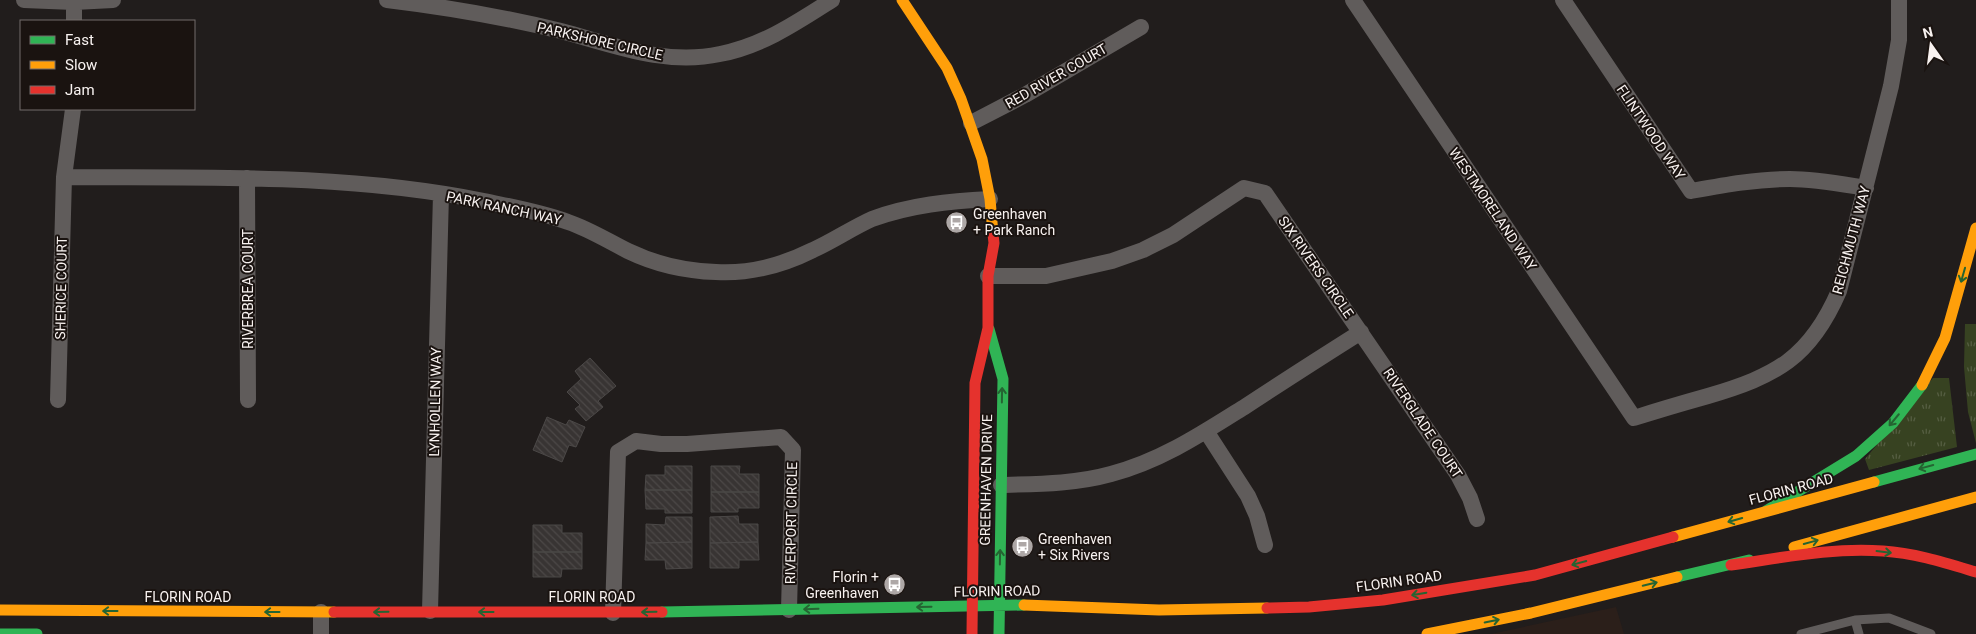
<svg xmlns="http://www.w3.org/2000/svg" width="1976" height="634" font-family="Roboto,sans-serif">
  <style>
    .built { fill: #2b1f1a }
    .grass { fill: url(#grass-tufts) }
    .building { fill: url(#building-back-hatch); stroke: #4b4847 }
    .lines { fill: none; stroke-linecap: round; stroke-linejoin: round }
    .lane { stroke: #605c5b; stroke-width: 9 }
    .street { stroke: #605c5b; stroke-width: 16 }
    .fast { stroke: #30b455; stroke-width: 11 }
    .slow { stroke: #ff9f0a; stroke-width: 11 }
    .jam { stroke: #e5322d; stroke-width: 11 }
    .oneway { stroke: #256432 }
    .labels { text-anchor: middle; stroke-width: 4; stroke-linejoin: round; paint-order: stroke }
    .street-label { font-size: 14px; fill: #f8f2f0; stroke: #1a1310 }
    .poi-label { font-size: 14px; fill: #f8f2f0; stroke: #1a1310; text-anchor: start }
  </style>
  <defs>
    <pattern id="grass-tufts" width="24" height="20" patternUnits="userSpaceOnUse" patternTransform="scale(1.25)"><rect width="24" height="20" fill="#374221"/><path d="M3 7l-1-3M5 7V3M7 7l1-3M15 17l-1-3M17 17v-4M19 17l1-3" fill="none" stroke="#555e42"/></pattern>
    <pattern id="building-back-hatch" width="6" height="6" patternUnits="userSpaceOnUse" patternTransform="scale(1.25)"><rect width="6" height="6" fill="#383433"/><path d="M-1 5l2 2M0 0l6 6M5-1l2 2" fill="none" stroke="#4c4847"/></pattern>
  </defs>
  <rect width="100%" height="100%" fill="#211d1c"/>
  <path class="built" d="M1616 607 1624 634H1491Z"/>
  <path class="grass" d="M1965 324H1976V443L1968 412 1964 367Z
    M1933 378H1949L1957 447 1869 470 1865 459Z"/>
  <path class="building" d="M590 358 616 386 598 401 603 407 586 421 575 409 580 405 567 392 581 379 575 371Z
    M547 417 566 425 569 420 585 427 576 447 569 445 562 462 533 450Z
    M665 466H692V490H645L646 475H665Z
    M711 466H740L739 474H759V492H711Z
    M645 490H692V513H665V509H646Z
    M711 492H759V508H738V512H711Z
    M738 516 739 524H758V542L710 543V517Z
    M666 517H692V542L646 543V524L665 525Z
    M533 525H562V533H582V552H533Z
    M692 542V568L666 569 665 560H645L646 543Z
    M758 542 759 560H739V568H710V543Z
    M533 552H582V569H562L561 577H533Z"/>
  <g class="lines">
    <path class="lane" d="M1855 620 1859 634
      M1801 634 1855 620 1889 618 1931 634"/>
    <path class="street" d="M24 0 74 2 113 0
      M387 0C445 7 504 17 561 31 614 45 665 66 720 54 762 46 796 23 832 0
      M1353 0 1634 418C1659 410 1683 403 1708 396 1776 376 1810 358 1839 291L1891 86 1899 40V0
      M1563 0 1691 191C1724 185 1756 179 1790 179 1815 179 1841 184 1866 188
      M74 21V2
      M971 123 1025 95 1141 27
      M64 177C204 178 346 173 484 201 512 207 541 212 568 222 589 229 608 241 628 251 655 264 686 271 716 272 750 274 783 265 813 250 833 241 852 228 872 219 910 205 950 201 990 199
      M247 178 248 400
      M988 276H1046L1112 261 1143 250 1173 235 1244 188 1265 193 1458 475 1470 498 1477 519
      M58 400 64 177 73 109
      M1206 431 1248 496 1257 516 1265 545
      M1001 485C1038 484 1075 484 1111 474 1161 461 1203 433 1246 406 1284 381 1323 356 1361 332
      M430 611 441 194
      M321 612V634
      M613 613 618 452 636 441 661 444H687L781 437 793 450 789 610"/>
    <path class="fast" d="M989 329 1003 379 999 634
      M1874 482 1976 454
      M1766 511 1856 456 1893 423 1922 385
      M1677 577 1749 560
      M662 612 1024 605
      M0 634H37"/>
    <path class="slow" d="M902 0 947 68 961 99 982 159 990 199 993 234
      M1922 385 1945 338 1976 228
      M1673 537 1874 482
      M1794 547 1976 497
      M1024 605 1159 610 1267 608
      M0 610 334 612
      M1427 634 1531 613 1677 577"/>
    <path class="jam" d="M1731 565C1781 558 1833 547 1883 551 1915 553 1946 563 1976 572
      M1267 608 1309 607 1383 600 1535 575 1673 537
      M334 612H662
      M972 634 975 383 988 328V276L994 243 993 234"/>
  </g>
  <defs><path id="oneway-shaft" d="M-6 0H5M1.5-3L5.5 0L1.5 3" fill="none" stroke-width="1.6" stroke-linecap="round" stroke-linejoin="round" transform="scale(1.25)"/></defs>
  <g class="oneway">
    <use href="#oneway-shaft" transform="translate(1963 275) rotate(106)"/>
    <use href="#oneway-shaft" transform="translate(1002 395) rotate(-89)"/>
    <use href="#oneway-shaft" transform="translate(1894 420) rotate(130)"/>
    <use href="#oneway-shaft" transform="translate(1926 467) rotate(165)"/>
    <use href="#oneway-shaft" transform="translate(1735 520) rotate(164)"/>
    <use href="#oneway-shaft" transform="translate(1811 542) rotate(-15)"/>
    <use href="#oneway-shaft" transform="translate(1884 552) rotate(7)"/>
    <use href="#oneway-shaft" transform="translate(1000 557) rotate(-89)"/>
    <use href="#oneway-shaft" transform="translate(1579 563) rotate(165)"/>
    <use href="#oneway-shaft" transform="translate(1650 584) rotate(-14)"/>
    <use href="#oneway-shaft" transform="translate(1419 594) rotate(170)"/>
    <use href="#oneway-shaft" transform="translate(924 607) rotate(179)"/>
    <use href="#oneway-shaft" transform="translate(811 609) rotate(178)"/>
    <use href="#oneway-shaft" transform="translate(110 611) rotate(-180)"/>
    <use href="#oneway-shaft" transform="translate(272 612) rotate(-180)"/>
    <use href="#oneway-shaft" transform="translate(381 612) rotate(179)"/>
    <use href="#oneway-shaft" transform="translate(486 612) rotate(-180)"/>
    <use href="#oneway-shaft" transform="translate(649 612) rotate(179)"/>
    <use href="#oneway-shaft" transform="translate(1492 621) rotate(-12)"/>
  </g>
  <defs>
    <symbol id="bus-disc" viewBox="-11 -11 22 22"><circle r="9.5" fill="#ada7a6" stroke="#1a1310"/><path d="M-5-6H5V4H4V6H2V4H-2V6H-4V4H-5ZM-3.5-4V0h7V-4ZM-3.5 1.2v1.5H-2V1.2ZM2 1.2v1.5H3.5V1.2Z" fill="#fff"/></symbol>
  </defs>
  <g fill-rule="evenodd">
    <use href="#bus-disc" x="944" y="210" width="25" height="25"/>
    <use href="#bus-disc" x="1010" y="534" width="25" height="25"/>
    <use href="#bus-disc" x="882" y="572" width="25" height="25"/>
  </g>
  <g class="labels">
    <g class="street-label">
      <text transform="translate(600 41) rotate(13)" y="5">PARKSHORE CIRCLE</text>
      <text transform="translate(1056 76) rotate(-30)" y="5">RED RIVER COURT</text>
      <text transform="translate(1651 132) rotate(56)" y="5">FLINTWOOD WAY</text>
      <text transform="translate(504 208) rotate(12)" y="5">PARK RANCH WAY</text>
      <text transform="translate(1493 209) rotate(56)" y="5">WESTMORELAND WAY</text>
      <text transform="translate(1851 240) rotate(-75)" y="5">REICHMUTH WAY</text>
      <text transform="translate(1316 267) rotate(55)" y="5">SIX RIVERS CIRCLE</text>
      <text transform="translate(61 288) rotate(-89)" y="5">SHERICE COURT</text>
      <text transform="translate(248 289) rotate(-90)" y="5">RIVERBREA COURT</text>
      <text transform="translate(435 402) rotate(-89)" y="5">LYNHOLLEN WAY</text>
      <text transform="translate(1423 423) rotate(56)" y="5">RIVERGLADE COURT</text>
      <text transform="translate(986 480) rotate(-89)" y="5">GREENHAVEN DRIVE</text>
      <text transform="translate(1791 489) rotate(-15)" y="5">FLORIN ROAD</text>
      <text transform="translate(791 523) rotate(-89)" y="5">RIVERPORT CIRCLE</text>
      <text transform="translate(1399 581) rotate(-8)" y="5">FLORIN ROAD</text>
      <text transform="translate(997 591) rotate(-1)" y="5">FLORIN ROAD</text>
      <text x="188" y="602">FLORIN ROAD</text>
      <text x="592" y="602">FLORIN ROAD</text>
    </g>
    <g class="poi-label">
      <text x="973" y="219">Greenhaven<tspan x="973" dy="16">+ Park Ranch</tspan></text>
      <text x="1038" y="544">Greenhaven<tspan x="1038" dy="16">+ Six Rivers</tspan></text>
      <text x="879" y="582" text-anchor="end">Florin +<tspan x="879" dy="16">Greenhaven</tspan></text>
    </g>
  </g>
  <rect x="20" y="20" width="175" height="90" fill="#1a1310" stroke="#736c6a"/>
  <rect x="30" y="36" width="25" height="8" fill="#30b455" stroke="#736c6a"/>
  <text x="65" y="45" font-size="15" fill="#f8f2f0">Fast</text>
  <rect x="30" y="61" width="25" height="8" fill="#ff9f0a" stroke="#736c6a"/>
  <text x="65" y="70" font-size="15" fill="#f8f2f0">Slow</text>
  <rect x="30" y="86" width="25" height="8" fill="#e5322d" stroke="#736c6a"/>
  <text x="65" y="95" font-size="15" fill="#f8f2f0">Jam</text>
  <g transform="translate(1931 45) rotate(346)" stroke="#1a1310" stroke-width="4" paint-order="stroke">
  <path d="M0-4L9 19L0 12L-9 19Z" fill="#f8f2f0"/>
  <text y="-8" font-size="14" font-weight="bold" text-anchor="middle" fill="#f8f2f0">N</text>
  </g>
</svg>
